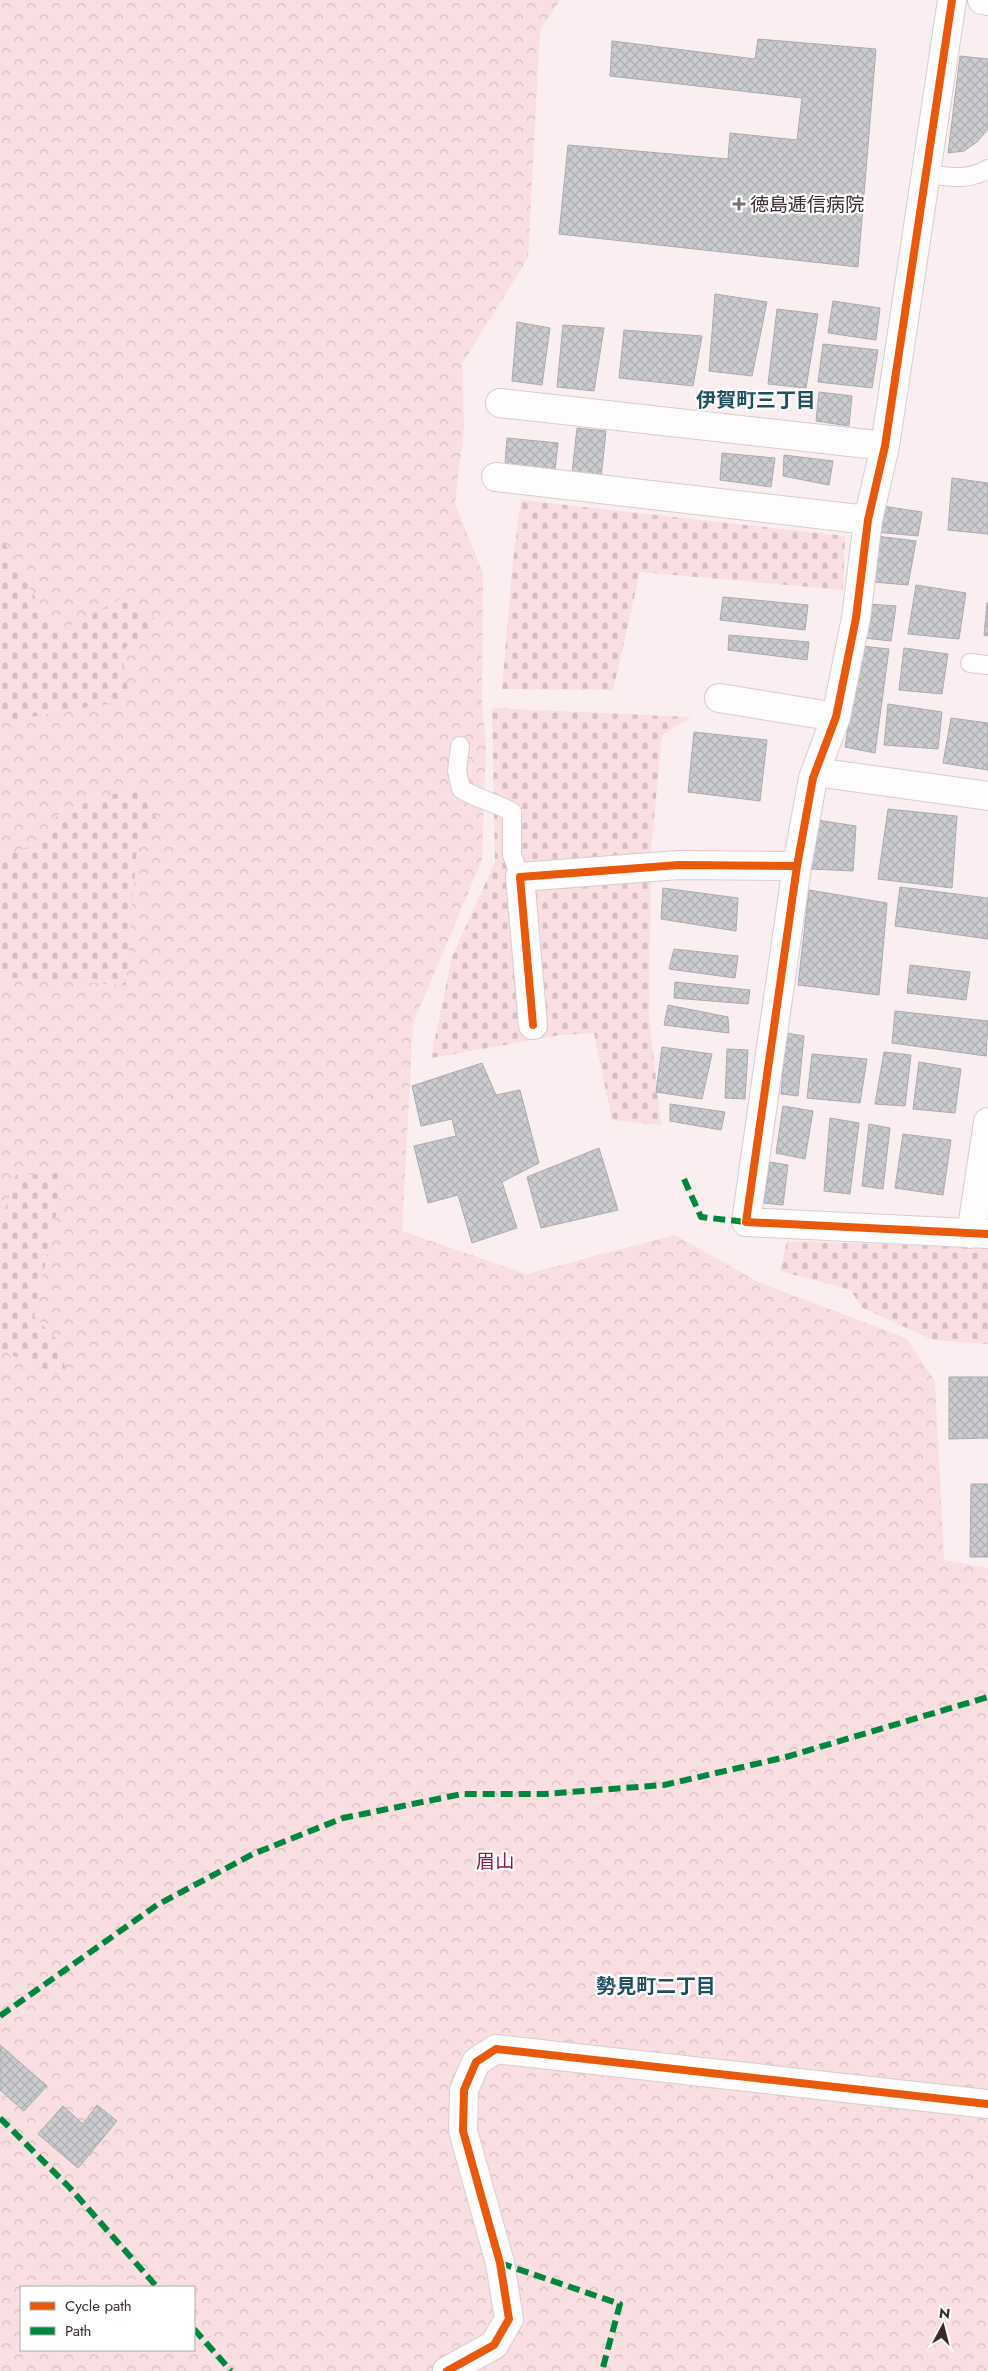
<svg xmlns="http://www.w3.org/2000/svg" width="988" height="2371" font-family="Jost,'Noto Sans JP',sans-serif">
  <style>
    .forest { fill: url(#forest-crowns); fill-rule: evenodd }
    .cemetery { fill: url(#cemetery-stones) }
    .building { fill: url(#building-cross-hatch); stroke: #aaabae }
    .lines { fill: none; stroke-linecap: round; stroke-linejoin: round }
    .service-casing { stroke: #d8ccce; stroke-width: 20 }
    .minor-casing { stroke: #d8ccce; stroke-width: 30 }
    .tertiary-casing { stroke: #d8ccce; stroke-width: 30 }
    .service { stroke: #fefcfd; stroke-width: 18 }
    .minor { stroke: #fefcfd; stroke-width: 28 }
    .tertiary { stroke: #fefcfd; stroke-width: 28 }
    .quiet { stroke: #00873e; stroke-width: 6; stroke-dasharray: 12 6; stroke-linecap: butt }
    .cycleway-casing { stroke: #fff; stroke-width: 11 }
    .cycleway { stroke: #e8590c; stroke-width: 8 }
    .poi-dot { fill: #7c6f71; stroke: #fff; stroke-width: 2 }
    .labels { text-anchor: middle; stroke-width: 4.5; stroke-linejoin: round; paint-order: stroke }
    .poi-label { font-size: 19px; fill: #382b2d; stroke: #fff; text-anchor: start }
    .park-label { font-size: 19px; fill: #8e1942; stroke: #fff }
    .neighbourhood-label { font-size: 20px; font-weight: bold; fill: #1e4f61; stroke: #fff }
  </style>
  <defs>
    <pattern id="forest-crowns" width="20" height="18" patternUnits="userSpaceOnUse" patternTransform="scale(1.25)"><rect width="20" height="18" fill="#f9dee2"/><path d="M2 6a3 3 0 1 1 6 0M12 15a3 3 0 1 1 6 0" fill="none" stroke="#d6bfc2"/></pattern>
    <pattern id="cemetery-stones" width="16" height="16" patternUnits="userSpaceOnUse" patternTransform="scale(1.25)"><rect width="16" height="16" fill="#f9dee2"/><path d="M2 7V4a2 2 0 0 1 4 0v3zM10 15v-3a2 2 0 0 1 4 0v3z" fill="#d6bfc2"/></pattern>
    <pattern id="building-cross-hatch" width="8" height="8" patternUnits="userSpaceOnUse" patternTransform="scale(1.25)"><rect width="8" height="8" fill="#cbccd0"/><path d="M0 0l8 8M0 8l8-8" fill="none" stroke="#afafb3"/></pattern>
  </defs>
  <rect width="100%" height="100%" fill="#faeef0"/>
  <path class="forest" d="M0 0H560L540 30 528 258 462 364 464 427 455 504 483 573 482 705 486 744 482 860 413 1023 402 1231 527 1274 675 1235 758 1282 906 1338 935 1381 944 1560 988 1568V2371H0ZM21 2287H194V2350H21Z"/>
  <path class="cemetery" d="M521 500 845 536 843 590 640 572 613 690 502 689 513 560Z
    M0 535 56 634 126 596 160 623 121 651 130 700 0 722Z
    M492 708 691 717 662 735 651 850 649 1016 661 1125 612 1120 594 1033 560 1035 431 1058 452 957 495 862Z
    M140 786 157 820 137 845 126 985 0 977V858L30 846 63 810Z
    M65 1173 34 1316 62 1345 66 1378 0 1350V1213L5 1210 16 1175Z
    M787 1241 988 1248V1344L933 1340 861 1307 851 1290 780 1271Z"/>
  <path class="building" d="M758 39 876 49 858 267 559 234 568 145 728 159 730 133 797 140 802 98 610 76 612 41 755 59Z
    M960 56 988 59V129L977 142 964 151 948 153Z
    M715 294 767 302 752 376 709 371Z
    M833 301 880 308 876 340 828 333Z
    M777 309 818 314 806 388 768 384Z
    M517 322 550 328 542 385 512 381Z
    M563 325 604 328 594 391 557 387Z
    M624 330 702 336 693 386 619 378Z
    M823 344 878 350 872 388 818 382Z
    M819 392 852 396 849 426 816 421Z
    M577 428 606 431 601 479 572 473Z
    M507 438 558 443 555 470 505 464Z
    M722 453 775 458 771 487 720 480Z
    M784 455 833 461 829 485 783 476Z
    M952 478 988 483V534L948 530Z
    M882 506 922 512 918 536 876 532Z
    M876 536 916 541 908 585 873 582Z
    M916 585 966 593 959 639 908 634Z
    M723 597 808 605 805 630 720 620Z
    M987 603H988V636L984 635Z
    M869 604 896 606 891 641 864 638Z
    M729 635 809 642 807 660 728 650Z
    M861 646 889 649 875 753 845 747Z
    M904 648 948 654 942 694 899 690Z
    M888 704 942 712 938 749 884 745Z
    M951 718 988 723V770L943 763Z
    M694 732 767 740 760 801 688 792Z
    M888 809 957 816 952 888 878 879Z
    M817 820 856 826 853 871 811 869Z
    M900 887 988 898V939L895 926Z
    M663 888 738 898 736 931 661 919Z
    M809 890 887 903 879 995 798 985Z
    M674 949 738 956 735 978 669 969Z
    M910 965 970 972 966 1000 907 993Z
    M675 982 750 990 748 1004 674 998Z
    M668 1005 728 1017 729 1033 664 1025Z
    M895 1011 988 1021 986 1056 892 1043Z
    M786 1033 804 1036 798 1096 781 1094Z
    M662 1047 712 1054 702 1099 656 1092Z
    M727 1049 748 1050 745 1099 725 1098Z
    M884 1052 911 1055 905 1106 875 1104Z
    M812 1054 867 1059 860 1103 807 1098Z
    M919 1062 961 1069 955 1113 913 1109Z
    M482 1063 496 1095 520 1090 539 1163 502 1182 517 1228 472 1243 458 1195 428 1203 414 1146 456 1136 452 1119 421 1126 412 1086Z
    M670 1104 725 1112 721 1130 670 1121Z
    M783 1106 813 1111 805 1159 776 1153Z
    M830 1118 859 1123 850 1194 824 1191Z
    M869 1124 890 1128 883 1189 862 1186Z
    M903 1134 951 1140 943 1195 895 1188Z
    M599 1148 618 1210 541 1228 527 1177Z
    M770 1162 788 1165 783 1205 764 1203Z
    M949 1377H988V1438L949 1439Z
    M971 1484H988V1557H970Z
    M0 2045 47 2086 24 2111 0 2090Z
    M97 2105 117 2121 78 2168 38 2134 63 2106 83 2124Z"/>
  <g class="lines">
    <defs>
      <path id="service" d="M927 174C950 177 967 181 988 169
        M970 663 988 665
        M460 746 457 771 461 789C477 799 495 802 512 812V855L520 877"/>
      <path id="minor" d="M952 0 885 446 868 520 856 618 836 717 813 778 797 866 746 1222 988 1234
        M500 403 885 446
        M496 477 868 520
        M719 698 836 717
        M815 772 988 796
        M533 1025 520 877 679 865 797 866
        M971 1234 988 1122
        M447 2371 494 2345 509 2319 500 2263 463 2131 464 2090 476 2062 496 2049 988 2104"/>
      <path id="tertiary" d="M982 0 988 1"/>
    </defs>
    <use href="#service" class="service-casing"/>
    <use href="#minor" class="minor-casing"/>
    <use href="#tertiary" class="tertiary-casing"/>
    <use href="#service" class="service"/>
    <use href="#minor" class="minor"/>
    <use href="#tertiary" class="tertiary"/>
    <path class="quiet" d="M684 1179 701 1217 746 1222
      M0 2016 157 1905 253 1854 343 1818 462 1794H544L664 1785 786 1757 988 1697
      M0 2118 70 2188 157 2287
      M500 2263 620 2304 602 2371
      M194 2329 231 2371"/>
    <defs>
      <path id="cycleway" d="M952 0 885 446 868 520 856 618 836 717 813 778 797 866 746 1222 988 1234
        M533 1025 520 877 679 865 797 866
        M447 2371 494 2345 509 2319 500 2263 463 2131 464 2090 476 2062 496 2049 988 2104"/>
    </defs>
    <use href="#cycleway" class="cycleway-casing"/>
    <use href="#cycleway" class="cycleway"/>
  </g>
  <path class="poi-dot" d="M736.5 196.5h5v5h5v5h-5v5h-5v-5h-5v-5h5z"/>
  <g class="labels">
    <g class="poi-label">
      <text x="750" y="211">徳島逓信病院</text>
    </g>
    <g class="park-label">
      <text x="495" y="1868">眉山</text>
    </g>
    <g class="neighbourhood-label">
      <text x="756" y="407">伊賀町三丁目</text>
      <text x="656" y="1993">勢見町二丁目</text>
    </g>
  </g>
  <rect x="20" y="2286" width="175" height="65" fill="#ffffff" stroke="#afaaab"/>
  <rect x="30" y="2302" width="25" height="8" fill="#e8590c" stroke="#afaaab"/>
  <text x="65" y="2311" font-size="15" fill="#382b2d">Cycle path</text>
  <rect x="30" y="2327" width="25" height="8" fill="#00873e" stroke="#afaaab"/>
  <text x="65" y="2336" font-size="15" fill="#382b2d">Path</text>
  <g transform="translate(943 2326) rotate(7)" stroke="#ffffff" stroke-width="4" paint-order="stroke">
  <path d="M0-4L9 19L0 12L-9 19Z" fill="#382b2d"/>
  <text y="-8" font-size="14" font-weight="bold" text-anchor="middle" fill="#382b2d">N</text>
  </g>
</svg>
